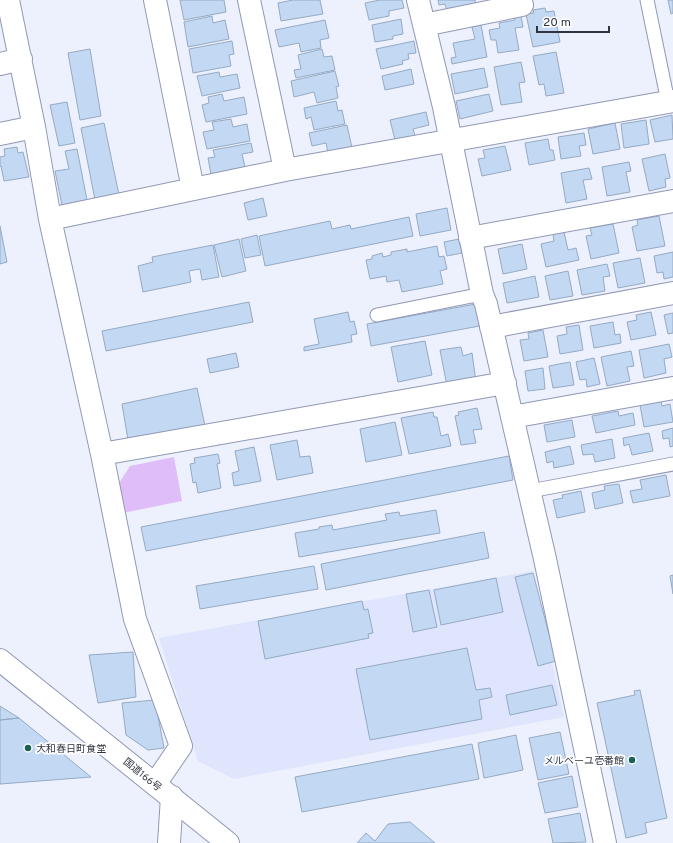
<svg xmlns="http://www.w3.org/2000/svg" width="673" height="843" font-family="Overpass,'Noto Sans JP',sans-serif">
  <style>
    .built { fill: #dee5fc }
    .green { fill: #dfbdf9 }
    .building { fill: #c3d8f3; stroke: #95aac3 }
    .lines { fill: none; stroke-linecap: round; stroke-linejoin: round }
    .lane-casing { stroke: #9098b5; stroke-width: 15 }
    .street-casing { stroke: #9098b5; stroke-width: 24 }
    .highway-casing { stroke: #9098b5; stroke-width: 24 }
    .lane { stroke: #fff; stroke-width: 13 }
    .street { stroke: #fff; stroke-width: 22 }
    .highway { stroke: #fff; stroke-width: 22 }
    .poi-dot { fill: #1b6256; stroke: #fff; stroke-width: 1.5 }
    .labels { text-anchor: middle; stroke-width: 3.5; stroke-linejoin: round; paint-order: stroke }
    .poi-label { font-size: 10px; fill: #303440; stroke: #fff; text-anchor: start }
    .street-label { font-size: 10px; fill: #303440; stroke: #fff }
  </style>
  <rect width="100%" height="100%" fill="#edf1fd"/>
  <path class="built" d="M533 571 564 717 234 779 198 761 159 638Z"/>
  <path class="green" d="M174 457 182 501 123 513 116 488 130 466Z"/>
  <path class="building" d="M180 0H224L226 12 184 20Z
    M293 0H320L323 14 281 21 278 3Z
    M380 0H402L404 8 389 11V16L369 20 365 3Z
    M438 0H475L476 5 447 11 445 4 439 5Z
    M668 0H673V13L671 14Z
    M545 8 546 12 554 11 560 42 533 47 526 14 534 13 533 10Z
    M212 16 213 23 225 20 229 39 188 47 184 22Z
    M521 16 523 27 515 28 519 50 498 53 496 40H491L489 30 500 28 499 23 515 20 514 17Z
    M401 19 403 34 393 36V39L375 42 372 25Z
    M325 20 329 38 320 40 321 48 301 52 299 43 279 47 275 30Z
    M481 25 487 57 452 64 451 58 456 57 453 43 475 39 472 27Z
    M232 41 234 54 229 55 231 66 193 73 189 49Z
    M414 41 416 53 408 54 409 59 402 61 403 64 381 69 376 49Z
    M90 49 101 116 80 120 68 53Z
    M322 49 324 57 332 56 335 70 296 78 294 70 301 69 298 55Z
    M556 52 564 93 546 96 544 84 539 85 533 56Z
    M521 62 525 82 519 83 522 102 501 105 494 67Z
    M484 68 488 87 455 94 451 74Z
    M411 69 414 84 385 90 382 76Z
    M335 71 339 86 336 87 338 98 317 103 314 92 294 97 291 81Z
    M219 72 220 77 237 74 240 88 202 96 197 76Z
    M222 94 224 101 244 97 247 114 206 122 202 105 209 103 208 97Z
    M489 94 493 111 460 119 456 101Z
    M336 101 338 111 342 110 345 124 314 130 311 117 306 119 304 108Z
    M67 102 75 143 59 146 50 105Z
    M426 112 429 125 413 129 415 136 395 140 390 120Z
    M672 115 673 139 655 142 650 120Z
    M231 119 233 127 247 124 250 141 207 149 203 132 214 130 212 122Z
    M646 120 649 144 624 148 621 124Z
    M104 123 119 195 95 200 81 128Z
    M615 123 620 149 593 154 588 129Z
    M347 125 352 148 328 153 326 143 312 146 309 133Z
    M584 133 586 145 579 146 581 156 561 159 558 137Z
    M548 139 550 150H553L555 160 529 165 525 143Z
    M251 143 253 152 242 154 245 167 211 174 208 158 215 157 213 150Z
    M505 146 511 170 482 176 478 159 485 158 483 150Z
    M17 147 18 153 23 152 29 177 4 181 1 166 0 167V157L5 156 4 149Z
    M77 149 87 200 62 205 55 171 69 169 65 151Z
    M665 154 670 178 665 179 666 187 649 191 642 159Z
    M629 162 631 171 626 172 630 192 607 196 602 167Z
    M589 168 592 179 583 180 587 199 566 203 561 173Z
    M263 198 267 216 248 220 244 203Z
    M447 208 451 230 420 236 416 214Z
    M659 216 665 246 637 251 632 227 638 225 637 220Z
    M409 217 413 236 265 266 259 236 330 221 332 229 350 225 351 229Z
    M613 224 619 253 591 259 586 236 592 235 590 228Z
    M0 226 7 262 0 264Z
    M564 232 568 250 576 248 579 260 546 267 541 244 554 241 553 234Z
    M257 235 261 255 245 258 241 239Z
    M239 239 246 271 222 277 214 245Z
    M459 239 462 253 447 256 444 242Z
    M522 244 527 269 503 274 498 249Z
    M213 245 219 277 202 280 200 269 189 271 191 282 143 292 138 266 153 262 152 257Z
    M437 246 439 257 444 256 447 269 440 271 443 284 402 292 399 280 387 282 386 276 370 279 366 260 372 259V256L382 253 383 257 391 255V252L407 249V252Z
    M673 252V277L664 279 663 272 657 273 654 256Z
    M640 258 645 283 618 288 613 263Z
    M607 264 610 276 603 277 605 291 582 295 577 270Z
    M568 271 573 296 550 300 545 276Z
    M535 276 539 297 507 303 503 283Z
    M249 302 253 322 106 351 102 331Z
    M481 303 485 325 371 346 367 324Z
    M348 312 350 322 354 321 357 334 351 335 352 342 304 351V347L319 344 314 319Z
    M651 312 656 335 631 340 627 322 637 320 636 315Z
    M673 313V333L668 334 664 315Z
    M613 322 615 335 620 334 621 343 594 348 590 326Z
    M579 325 583 350 560 354 557 336 567 334 566 327Z
    M543 330 548 357 524 361 520 340 529 339 528 333Z
    M425 341 432 375 398 382 391 347Z
    M669 344 672 357 664 359 666 373 644 378 639 350Z
    M461 347 463 356 472 353 476 382 447 386 440 350Z
    M631 351 634 366 627 367 630 381 607 386 601 357Z
    M236 353 239 367 210 373 207 359Z
    M594 358 600 384 587 387 586 379 580 380 576 362Z
    M570 362 574 385 553 388 549 366Z
    M543 368 545 389 528 391 525 371Z
    M197 388 205 426 128 440 122 404Z
    M661 401 662 406 670 404 673 422 644 427 640 405Z
    M477 408 482 429 473 430 476 443 461 445 455 416 459 415 458 412Z
    M618 411 619 416 633 413 635 425 596 433 592 416Z
    M433 412 434 417H437L441 436 448 434 451 446 409 454 401 418Z
    M572 420 575 437 547 442 544 425Z
    M395 422 402 455 366 462 360 429Z
    M673 428V446L670 447 669 438 663 439 662 431Z
    M649 433 653 451 632 455 629 444 624 446 623 438Z
    M612 439 615 458 595 462 593 454 583 455 581 445Z
    M297 440 300 457 310 456 313 473 277 480 270 445Z
    M570 446 574 464 554 468 553 461 547 463 545 452Z
    M254 447 261 481 234 486 232 473 239 471 235 451Z
    M218 454 220 463 217 464 221 488 198 493 196 482 193 483 190 464 195 463 194 458Z
    M509 456 513 480 146 551 141 527Z
    M666 475 670 496 633 503 630 491 642 489 640 480Z
    M619 484 623 503 595 509 592 493 605 490 604 486Z
    M581 491 585 512 557 518 553 500 563 498 562 495Z
    M436 510 440 533 299 557 295 533 319 529V527L332 525 333 530 387 520 385 514 399 512 400 516Z
    M484 532 489 558 326 590 321 564Z
    M314 566 318 589 200 609 196 586Z
    M533 573 556 661 538 666 515 577Z
    M673 575V594L670 576Z
    M496 578 503 612 441 625 434 590Z
    M429 590 437 627 413 632 406 594Z
    M362 601 364 610 368 609 373 633 368 634 369 638 265 659 258 621Z
    M467 648 476 690 490 688 492 697 479 700 482 719 370 740 356 669Z
    M133 652 136 697 98 703 89 655Z
    M552 685 557 705 510 715 506 695Z
    M640 690 667 818 645 823 647 833 626 838 597 703 635 695 634 691Z
    M155 700 164 748 148 750 126 735 122 703Z
    M0 706 19 718 0 720Z
    M19 718 91 777 0 784V720Z
    M560 732 569 774 538 780 529 738Z
    M516 735 523 770 484 778 478 743Z
    M472 744 479 779 302 812 295 777Z
    M572 776 578 807 545 813 538 783Z
    M580 813 586 842 553 843 548 819Z
    M410 822 435 843H357L366 833 375 841 388 824Z"/>
  <g class="lines">
    <defs>
      <path id="lane" d="M647 0 668 102
        M377 315 482 294
        M530 491 673 464"/>
      <path id="street" d="M8 0 34 127 50 219 102 454 135 619 181 746 155 784
        M155 0 193 189
        M249 0 285 170
        M418 0 444 107 482 294 486 304 545 559 605 843
        M424 25 522 5
        M0 64 21 59
        M0 134 34 127
        M50 219 285 170 673 101
        M470 238 673 201
        M491 327 673 293
        M512 417 673 388
        M102 454 505 383
        M169 843 172 797"/>
      <path id="highway" d="M0 660 228 843"/>
    </defs>
    <use href="#lane" class="lane-casing"/>
    <use href="#street" class="street-casing"/>
    <use href="#highway" class="highway-casing"/>
    <use href="#lane" class="lane"/>
    <use href="#street" class="street"/>
    <use href="#highway" class="highway"/>
  </g>
  <g class="poi-dot">
    <circle cx="28" cy="748" r="4"/>
    <circle cx="632" cy="760" r="4"/>
  </g>
  <g class="labels">
    <g class="poi-label">
      <text x="36" y="752">大和春日町食堂</text>
      <text x="624" y="764" text-anchor="end">メルベーユ壱番館</text>
    </g>
    <g class="street-label">
      <text transform="translate(143 774) rotate(39)" y="4">国道166号</text>
    </g>
  </g>
  <path d="M537 26v6h72v-6" fill="none" stroke="#303440" stroke-width="2"/>
  <text x="543" y="26" font-size="12" fill="#303440" stroke="#ffffff" stroke-width="3" paint-order="stroke">20 m</text>
</svg>
